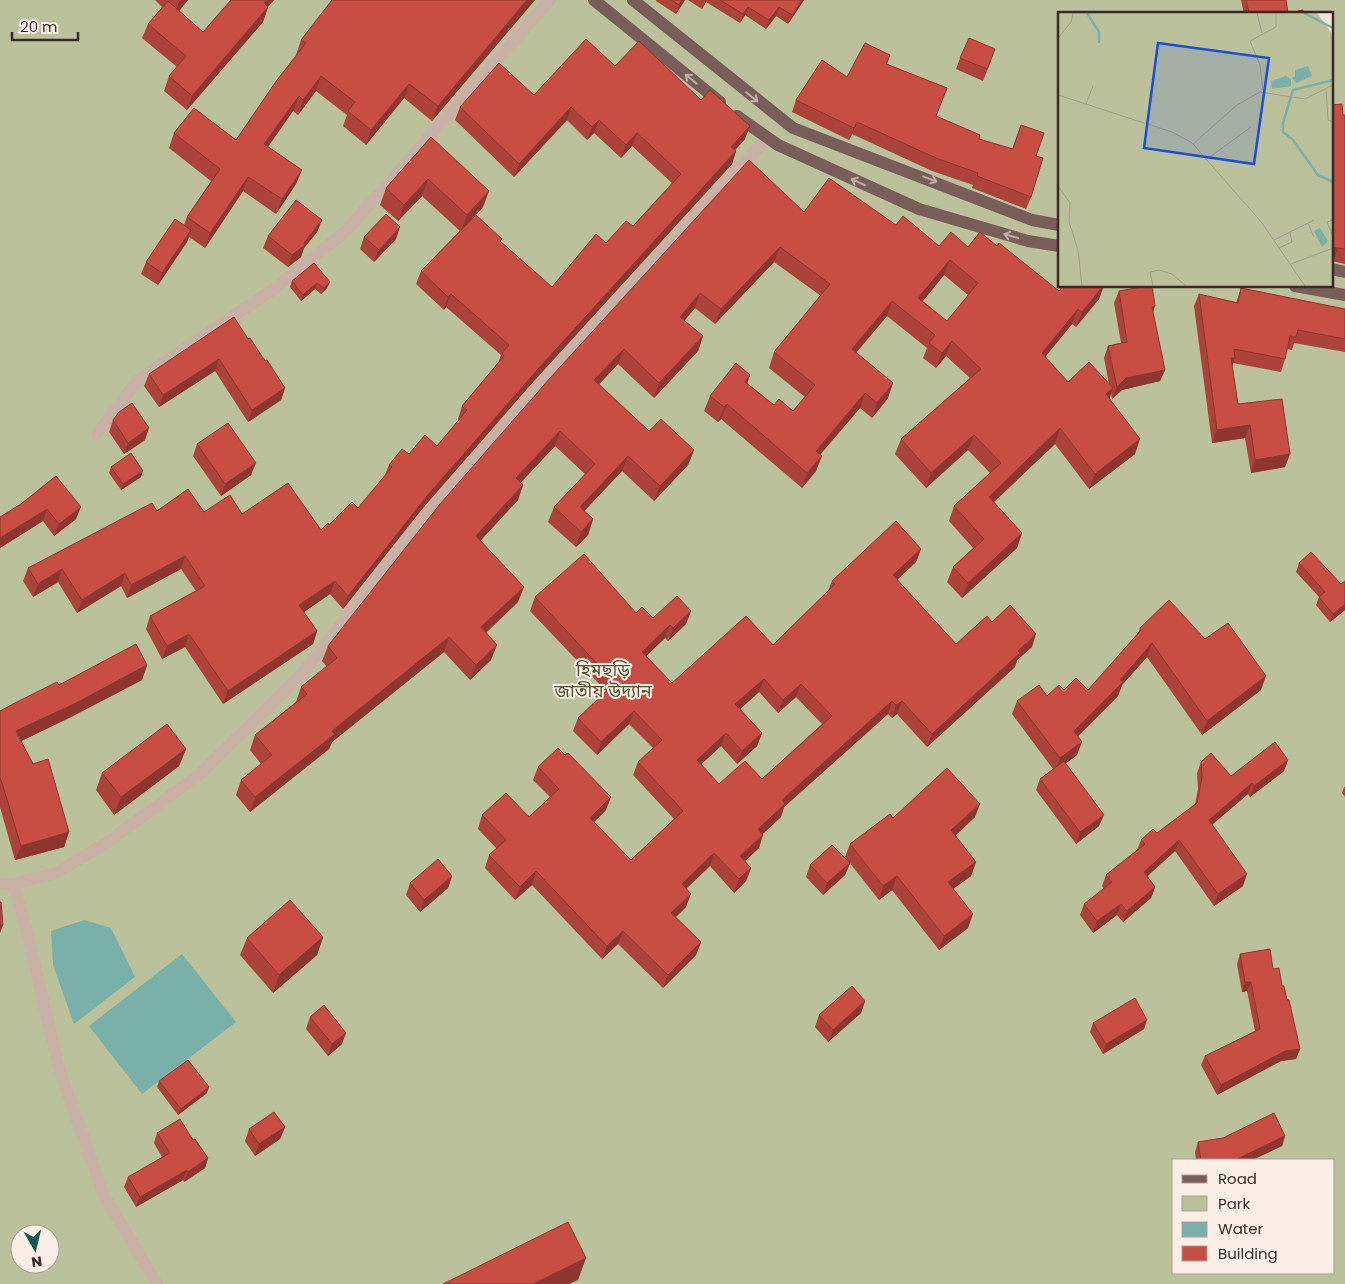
<svg xmlns="http://www.w3.org/2000/svg" width="1345" height="1284" font-family="Poppins,'Noto Sans Bengali',sans-serif">
  <style>
    .green { fill: #bbc19a; fill-rule: evenodd }
    .water { fill: #79b0a9 }
    .lines { fill: none; stroke-linecap: round; stroke-linejoin: round }
    .minor { stroke: #cab1a6; stroke-width: 12 }
    .primary { stroke: #795d58; stroke-width: 12 }
    .wall { fill: #ac423a; fill-rule: evenodd }
    .shaded-wall { fill: #8c362f }
    .building { fill: #c84d43; stroke: #8c362f; fill-rule: evenodd }
    .oneway { stroke: #c0ada7 }
    .labels { text-anchor: middle; stroke-width: 4; stroke-linejoin: round; paint-order: stroke }
    .park-label { font-size: 18px; fill: #4d552b; stroke: #faeee7 }
    .inset-river { fill: none; stroke: #79b0a9; stroke-width: 2.5 }
    .inset-road { fill: none; stroke: #a79993; stroke-width: 1 }
    .view { fill: #1d4ed8; fill-opacity: 0.15; stroke: #1d4ed8; stroke-width: 2.5 }
    .inset-edge { fill: none; stroke: #362927; stroke-width: 2.5 }
  </style>
  <rect width="100%" height="100%" fill="#f2e3db"/>
  <path class="green" d="M0 0H1345V1284H0ZM1059 14H1331V286H1059ZM1174 1160H1334V1273H1174ZM20 1234H50V1264H20Z"/>
  <path class="water" d="M84 920 111 928 135 977 74 1024 53 965 51 931Z
    M182 954 236 1022 142 1094 89 1026Z"/>
  <g class="lines">
    <path class="minor" d="M97 434 137 381 274 289 346 231 550 0
      M0 884H13L56 873 108 842 201 773 302 674 428 514 539 387 767 138
      M13 884 26 928 58 1064 102 1192 157 1284"/>
    <path class="primary" d="M594 0 720 102
      M633 0 793 128 1032 220 1059 225
      M737 116 778 145 919 209 1028 241 1059 246
      M1331 269 1345 272
      M1295 286 1345 295"/>
  </g>
  <path class="wall" d="M155 0H188L179 11 203 32 231 0H274L268 7 263 22 187 110 164 91 169 76 177 67 142 38 148 24 162 7Z
    M535 0 432 121 404 98 366 145 343 126 347 115 316 91 298 115 293 111 268 147 296 184 276 214 243 191 205 248 189 237 187 242 158 285 141 274 146 262 184 225 187 217 211 181 169 148 174 133 236 140 297 55H296L301 40Z
    M656 0H685L676 14 656 1Z
    M688 0H804L788 24 776 16 766 29 745 15 740 23 706 2 702 9Z
    M1241 0H1286L1288 13 1304 14H1244Z
    M890 55 887 64 947 88 936 116 979 139 1012 149 1021 125 1036 156 1031 197 1026 209 972 188 973 185 932 171 852 134 849 140 792 112 796 100 847 77Z
    M960 58 991 61 983 81 956 69Z
    M615 66 701 100 745 139 735 150 736 151 732 164 533 382 422 509 343 609 330 594 304 612 317 631 313 644 223 704 185 647 162 659 146 629 150 616 196 591 181 569 127 598 121 586 77 613 58 582 33 597 23 581 28 568 157 511 242 514 321 530 358 508 385 475 389 465 409 454 437 446 459 420 458 419 462 406 498 363 501 355 446 307 444 310 416 284 421 271 460 231 422 196 398 221 380 205 386 188 431 137 483 207 476 215 501 242 552 287 606 243 633 226 672 183 632 146 621 158 594 133 587 140 567 120 514 177 455 120 460 107 534 95Z
    M1331 105 1343 115H1345V264L1331 261Z
    M804 212 896 225 939 246 968 247 997 246 1059 291 1099 299 1076 327 1072 324 1045 357 1068 382 1109 384 1104 358 1108 346 1121 343 1114 303 1119 291 1153 313 1165 370 1160 381 1122 390 1112 399 1111 393 1109 398 1135 454 1089 489 1055 444 994 502 1022 533 1017 548 962 598 947 582 953 567 973 548 949 521 954 506 990 473 968 450 926 488 895 454 901 439 970 378 946 356 936 368 923 358 927 348 887 316 856 353 888 398 872 418 860 408 820 455 816 471 802 488 721 419 718 422 704 411 710 396 750 375 747 383 774 405 793 411 805 397 769 368 774 352 821 296 774 262 715 324 695 308 684 320 703 336 698 351 654 398 618 364 599 384 649 431 694 450 688 465 654 501 622 471 584 511 593 519 588 535 576 547 548 522 554 507 585 474 555 446 521 482 523 485 518 500 480 540 518 602 486 633 491 660 470 680 444 652 332 742 329 749 250 812 236 795 241 780 261 764 250 750 255 735 296 702 301 687 327 667 322 661 328 646 551 377ZM944 275 968 295 947 321 923 301Z
    M322 220 317 232 304 248 301 257 288 267 263 248 268 236Z
    M364 237 396 239 374 262 360 249Z
    M314 263 327 288 321 294 315 289 301 301 290 287 292 281Z
    M1241 288 1345 309V352L1294 343 1292 350 1287 349 1285 359 1281 372 1233 363 1232 366 1238 404 1290 454 1285 467 1251 473 1245 438 1212 443 1194 306 1199 294 1236 303Z
    M248 339 285 388 281 400 248 422 215 371 159 407 144 386 149 374Z
    M113 420 145 440 124 454 109 432Z
    M197 444 251 475 221 496 193 456Z
    M111 467 141 477 121 490 109 473Z
    M56 476 76 519 54 536 43 521 0 548V517L21 504Z
    M921 549 916 562 897 580 956 644 992 622 1032 647 1017 660 1015 667 927 747 897 714 892 718 888 714 784 807 781 817 762 834 759 848 745 861 751 868 746 881 734 893 710 866 686 889V907L676 917 701 942 696 955 663 988 618 944 602 959 532 885 515 900 485 868 489 855 497 849 478 829 482 815 529 817 550 797 533 780 538 767 606 810 594 822 631 860 674 819 633 775 638 762 653 748 629 724 597 755 573 731 578 718 606 691 530 611 535 597 636 613 653 618 691 611 686 624 668 641 665 638 646 656 672 683 773 645 828 591 832 581ZM759 692 778 713 796 697 822 724 762 779 719 784 701 764 721 746 737 764 757 746 762 733 740 709Z
    M1299 563 1345 610 1330 622 1316 605 1319 597 1296 572Z
    M1140 628 1205 639 1261 690 1202 735 1147 657 1122 685 1118 696 1078 736 1077 755 1065 764 1099 826 1076 844 1036 790 1040 779 1053 769 1012 714 1017 701 1088 690 1138 634Z
    M147 665 142 680 71 717 21 741 69 832 64 847 15 860 0 807V711Z
    M186 749 179 766 114 815 96 790 102 773Z
    M1288 760 1284 771 1250 797 1248 794 1212 824 1243 886 1214 906 1175 851 1147 876 1155 887 1151 898 1123 922 1117 915 1093 933 1080 915 1084 904 1104 889 1102 886 1106 875 1137 850 1141 840 1157 833 1195 804 1198 789 1197 773 1201 762 1231 776Z
    M1344 787H1345V797L1342 793Z
    M975 817 955 836 976 862 971 876 953 889 968 928 939 950 892 890 879 900 845 857 850 844 893 818Z
    M850 863 845 875 823 895 806 877 810 865Z
    M452 876 448 888 420 912 406 895 410 883Z
    M323 937 317 955 273 993 240 955 247 938Z
    M1240 954 1273 969 1282 986 1287 1000 1300 1049 1296 1059 1281 1061 1217 1095 1201 1065 1205 1056 1255 1031 1247 991 1242 992 1237 964Z
    M865 1001 861 1013 828 1042 815 1027 819 1015Z
    M310 1017 342 1044 328 1056 306 1029Z
    M1093 1023 1144 1029 1103 1054 1090 1032Z
    M159 1081 207 1093 178 1115 157 1087Z
    M285 1127 280 1139 255 1156 245 1141 249 1129Z
    M157 1133 193 1140 208 1158 205 1168 184 1182 183 1180 136 1207 124 1187 128 1177 162 1157 154 1143Z
    M1285 1136 1282 1146 1252 1160H1196L1195 1152 1198 1142Z"/>
  <path class="shaded-wall" d="M181 0H188L174 17 179 2Z
    M266 0H274L258 18 264 3Z
    M527 0H535L432 121 438 106Z
    M682 0H685L676 14 679 5Z
    M705 0H707L702 9 705 1Z
    M802 0H804L788 24 792 15Z
    M268 7 263 22 187 110 192 96Z
    M748 7 745 15 740 23 743 14Z
    M779 7 776 16 766 29 769 20Z
    M321 76 316 91 298 115 303 100Z
    M409 84 404 98 366 145 371 130Z
    M299 96 293 111 259 159 264 144Z
    M571 107 567 120 514 177 519 164Z
    M599 120 594 133 587 140 592 127Z
    M857 122 852 134 849 140 854 128Z
    M750 126 745 139 726 160 731 147Z
    M637 133 632 146 621 158 626 145Z
    M736 151 732 164 533 382 422 509 343 609 348 596 427 496 538 369Z
    M302 170 296 184 276 214 282 199Z
    M248 177 243 191 205 248 210 233Z
    M428 179 422 196 398 221 404 205Z
    M489 191 483 207 461 231 467 215Z
    M322 220 317 232 304 248 301 257 288 267 292 255Z
    M400 227 396 239 374 262 379 250Z
    M191 230 187 242 158 285 162 273Z
    M780 247 774 262 715 324 721 309Z
    M1331 248H1338L1333 261H1331Z
    M950 260 944 275 913 313 918 298Z
    M330 282 327 288 321 294 324 288Z
    M317 283 315 289 301 301 303 295Z
    M1103 286H1104L1099 299 1076 327 1082 312Z
    M700 293 695 308 675 332 680 317Z
    M451 294 446 307 444 310 448 297Z
    M892 301 887 316 846 364 852 349Z
    M1155 306 1151 318 1152 307Z
    M1078 309 1072 324 1036 368 1042 353Z
    M703 336 698 351 654 398 659 383Z
    M952 341 946 356 936 368 942 353Z
    M624 349 618 364 589 395 594 380Z
    M1231 358H1235L1230 371Z
    M219 359 215 371 159 407 163 395Z
    M1165 370 1160 381 1122 390 1112 399 1117 387 1126 378Z
    M750 375 745 390V382Z
    M893 383 888 398 872 418 877 403Z
    M285 388 281 400 248 422 252 410Z
    M1113 388 1108 403 1106 394Z
    M865 393 860 408 810 466 816 451Z
    M727 404 721 419 718 422 724 407Z
    M1250 425 1245 438 1212 443 1217 430Z
    M149 428 145 440 124 454 128 443Z
    M1060 428 1055 444 983 512 989 497Z
    M560 431 555 446 511 493 516 478Z
    M974 435 968 450 926 488 931 473Z
    M1140 439 1135 454 1089 489 1095 474Z
    M694 450 688 465 654 501 660 486Z
    M1290 454 1285 467 1251 473 1255 460Z
    M628 456 622 471 574 522 580 507Z
    M822 456 816 471 802 488 807 473Z
    M256 463 251 475 221 496 225 484Z
    M143 471 141 477 121 490 123 484Z
    M523 485 518 500 471 551 476 536Z
    M81 507 76 519 54 536 59 524Z
    M47 509 43 521 0 548V538Z
    M593 519 588 535 576 547 581 532Z
    M1022 533 1017 548 962 598 968 583Z
    M921 549 916 562 888 588 893 575Z
    M185 556 181 569 127 598 131 585Z
    M62 569 58 582 33 597 38 584Z
    M125 573 121 586 77 613 82 600Z
    M335 581 330 594 295 618 299 605Z
    M524 587 518 602 475 642 481 627Z
    M1345 604V610L1330 622 1333 614Z
    M691 611 686 624 668 641 673 628Z
    M670 625 665 638 637 665 642 652Z
    M317 631 313 644 223 704 228 691Z
    M189 634 185 647 162 659 167 646Z
    M1036 634 1032 647 1017 660 1015 667 927 747 932 734Z
    M449 637 444 652 332 742 329 749 250 812 255 797 332 731Z
    M1152 643 1147 657 1122 685 1118 696 1069 745 1074 731Z
    M497 645 491 660 470 680 476 665Z
    M147 665 142 680 71 717 11 746 16 731Z
    M1266 676 1261 690 1202 735 1207 721Z
    M764 679 759 692 730 718 735 704Z
    M801 684 796 697 778 713 783 700Z
    M892 701 888 714 784 807 781 817 753 843 758 829 782 800Z
    M902 701 897 714 892 718 896 705Z
    M634 711 629 724 597 755 601 742Z
    M726 733 721 746 692 773 697 760Z
    M762 733 757 746 737 764 742 751Z
    M1082 742 1077 755 1055 771 1060 758Z
    M186 749 179 766 114 815 121 797Z
    M1288 760 1284 771 1250 797 1254 786Z
    M1252 783 1248 794 1205 831 1209 820Z
    M611 797 606 810 585 831 590 818Z
    M980 804 975 817 946 844 951 830Z
    M1104 815 1099 826 1076 844 1080 832Z
    M69 832 64 847 15 860 21 846Z
    M763 835 759 848 736 869 740 856Z
    M1179 840 1175 851 1140 883 1144 872Z
    M714 853 710 866 677 897 682 884Z
    M976 862 971 876 943 896 948 882Z
    M850 863 845 875 823 895 827 883Z
    M751 868 746 881 734 893 739 879Z
    M536 871 532 885 515 900 520 887Z
    M1247 874 1243 886 1214 906 1218 894Z
    M452 876 448 888 420 912 424 900Z
    M897 876 892 890 879 900 883 886Z
    M1155 887 1151 898 1123 922 1127 911Z
    M691 894 686 907 666 926 671 913Z
    M1121 904 1117 915 1093 933 1097 921Z
    M973 914 968 928 939 950 944 936Z
    M0 925H3L0 933Z
    M623 931 618 944 602 959 607 946Z
    M323 937 317 955 273 993 279 975Z
    M701 942 696 955 663 988 668 975Z
    M1245 982H1251L1247 991 1242 992Z
    M865 1001 861 1013 828 1042 833 1030Z
    M1147 1020 1144 1029 1103 1054 1106 1044Z
    M346 1033 342 1044 328 1056 332 1044Z
    M1300 1049 1296 1059 1281 1061 1217 1095 1221 1085 1285 1051Z
    M209 1087 207 1093 178 1115 181 1109Z
    M285 1127 280 1139 255 1156 259 1144Z
    M1285 1136 1282 1146 1252 1160H1235Z
    M208 1158 205 1168 184 1182 188 1172Z
    M187 1170 183 1180 136 1207 140 1197Z
    M586 1258 578 1280 569 1284H533Z"/>
  <path class="building" d="M231 0H266L264 3 268 7 192 96 169 76 186 56 148 24 168 1 203 32Z
    M332 0H527L438 106 409 84 371 130 348 111 355 102 321 76 303 100 299 96 264 144 302 170 282 199 248 177 210 233 187 217 220 169 174 133 194 108 236 140 277 80 306 43 301 40Z
    M671 0H682L679 5Z
    M720 0H802L792 15 779 7 769 20 748 7 743 14Z
    M1246 0H1286L1288 13 1303 10 1304 14H1255V12L1249 13Z
    M969 38 995 49 987 69 960 58Z
    M586 39 615 66 639 41 701 100 710 90 750 126 731 147 736 151 538 369 427 496 348 596 335 581 299 605 317 631 228 691 189 634 167 646 150 616 205 586 185 556 131 585 125 573 82 600 62 569 38 584 28 568 152 503 157 511 188 489 204 512 230 495 242 514 288 483 321 530 328 523 329 525 352 502 358 508 392 467 389 465 402 449 409 454 425 435 437 446 467 410 462 406 504 356 502 353 509 345 451 294 448 297 421 271 476 215 502 239 500 241 552 287 596 234 606 243 626 221 633 226 681 174 637 133 626 145 599 120 592 127 571 107 519 164 460 107 499 63 534 95Z
    M865 43 890 55 886 64 947 88 936 116 980 135 979 139 1013 149 1021 125 1044 133 1036 156 1043 158 1031 197 977 176 978 173 936 158 857 122 854 128 796 100 822 60 847 77Z
    M1342 104 1343 115H1345V249L1338 248H1331V228H1332L1331 191V105Z
    M431 137 489 191 467 215 428 179 404 205 386 188Z
    M749 160 804 212 829 178 896 225 903 216 939 246 951 232 968 247 980 232 997 246 999 243 1059 291 1063 286H1103L1082 312 1078 309 1042 353 1068 382 1089 362 1113 388 1106 394 1140 439 1095 474 1060 428 989 497 1022 533 968 583 953 567 984 539 954 506 1001 463 974 435 931 473 901 439 981 369 952 341 942 353 929 343 935 335 892 301 852 349 893 383 877 403 865 393 816 451 822 456 807 473 727 404 724 407 710 396 736 363 750 375 745 382 774 405 779 399 793 411 815 385 774 352 830 284 780 247 721 309 700 293 680 317 703 336 659 383 624 349 594 380 649 431 661 419 694 450 660 486 628 456 580 507 593 519 581 532 554 507 595 464 560 431 516 478 523 485 476 536 524 587 481 627 497 645 476 665 449 637 332 731 335 734 255 797 241 780 272 755 255 735 307 694 301 687 337 658 328 646 440 504 551 377ZM950 260 978 283 947 321 918 298Z
    M296 200 322 220 304 243 305 245 292 255 268 236Z
    M386 214 400 227 379 250 364 237Z
    M175 219 191 230 162 273 146 262Z
    M314 263 330 282 324 288 317 283 303 295 292 281Z
    M1147 286H1152L1155 306 1152 307 1165 370 1126 378 1117 387 1108 346 1127 342 1119 291Z
    M1241 288 1345 309V339L1298 330 1296 337 1290 336 1285 359 1234 349 1235 358H1231L1238 404 1282 399 1290 454 1255 460 1250 425 1217 430 1199 294 1238 303Z
    M234 317 248 339 250 338 265 361 267 360 285 388 252 410 219 359 163 395 149 374Z
    M132 403 149 428 128 443 113 420 119 412Z
    M228 423 256 463 225 484 197 444Z
    M131 453 143 471 123 484 111 467Z
    M56 476 81 507 59 524 47 509 0 538V517L21 504Z
    M896 521 921 549 893 575 956 644 987 616 992 622 1010 605 1036 634 1018 651 1020 653 932 734 902 701 896 705 892 701 782 800 785 804 758 829 763 835 740 856 751 868 739 879 714 853 682 884 691 894 671 913 701 942 668 975 623 931 607 946 536 871 520 887 489 855 506 840 482 815 506 793 529 817 559 789 538 767 558 748 565 755 568 753 611 797 590 818 631 860 683 811 638 762 662 740 634 711 601 742 578 718 615 683 535 597 584 554 636 613 642 607 653 618 677 596 691 611 673 628 670 625 642 652 672 683 746 616 773 645 835 584 832 581ZM764 679 783 700 801 684 832 716 762 779 745 761 719 784 697 760 726 733 742 751 762 733 735 704Z
    M1311 552 1341 584 1345 581V604L1333 614 1319 597 1325 592 1299 563Z
    M1169 600 1205 639 1228 623 1266 676 1207 721 1152 643 1120 680 1123 682 1074 731 1082 742 1060 758 1017 701 1039 685 1047 696 1059 685 1064 690 1076 678 1088 690 1141 630 1140 628Z
    M136 644 147 665 76 703 16 731 33 764 48 759 69 832 21 846 2 783 0 778V711L13 704 57 682 59 685Z
    M167 724 186 749 121 797 102 773Z
    M1275 742 1288 760 1254 786 1252 783 1209 820 1247 874 1218 894 1179 840 1144 872 1155 887 1127 911 1121 904 1097 921 1084 904 1112 882 1106 875 1145 844 1141 840 1153 829 1157 833 1197 803 1202 778 1201 762 1211 753 1231 776Z
    M1064 761 1104 815 1080 832 1040 779Z
    M947 768 980 804 951 830 976 862 948 882 973 914 944 936 897 876 883 886 850 844 890 814 893 818Z
    M832 845 850 863 827 883 810 865Z
    M438 859 452 876 424 900 410 883Z
    M290 900 323 937 279 975 247 938Z
    M0 902H1L3 925H0Z
    M1270 949 1273 969 1279 968 1282 986H1284L1287 1000H1289L1300 1049 1285 1051 1221 1085 1205 1056 1260 1029 1251 982H1245L1240 954Z
    M852 986 865 1001 833 1030 819 1015Z
    M1135 998 1147 1020 1106 1044 1093 1023Z
    M324 1005 346 1033 332 1044 310 1017Z
    M188 1060 209 1087 181 1109 159 1081Z
    M274 1112 285 1127 259 1144 249 1129Z
    M1274 1113 1285 1136 1235 1160H1201L1198 1142 1223 1138Z
    M180 1119 193 1140 195 1139 208 1158 188 1172 187 1170 140 1197 128 1177 170 1153 157 1133Z
    M568 1222 586 1258 533 1284H443Z"/>
  <defs><path id="oneway-shaft" d="M-6 0H5M1.5-3L5.5 0L1.5 3" fill="none" stroke-width="1.6" stroke-linecap="round" stroke-linejoin="round" transform="scale(1.25)"/></defs>
  <g class="oneway">
    <use href="#oneway-shaft" transform="translate(691 79) rotate(-141)"/>
    <use href="#oneway-shaft" transform="translate(752 97) rotate(39)"/>
    <use href="#oneway-shaft" transform="translate(930 179) rotate(21)"/>
    <use href="#oneway-shaft" transform="translate(858 182) rotate(-156)"/>
    <use href="#oneway-shaft" transform="translate(1011 236) rotate(-164)"/>
  </g>
  <g class="labels">
    <g class="park-label">
      <text x="603" y="676">হিমছড়ি<tspan x="603" dy="21">জাতীয় উদ্যান</tspan></text>
    </g>
  </g>
  <g transform="translate(1058 12)">
    <rect width="275" height="275" fill="#f2e3db"/>
    <path d="M0 1H259L275 23V274H0Z" fill="#bbc19a"/>
    <path d="M250 54 254 64 238 71 234 66 237 64V58ZM228 64 233 67V74L214 77 213 69ZM262 216 270 229 264 235 256 219Z" fill="#79b0a9"/>
    <path class="inset-river" d="M29 1 41 20V31M246 1 275 16M275 68 235 78 225 111V120L235 128 260 163 275 170"/>
    <path class="inset-road" d="M199 1 204 21M1 25 13 10 15 1M268 77 270 108 275 110M205 79 202 53 192 29 218 15V1M0 83 114 120 134 131 204 211 247 274M28 92 35 74M135 132 179 93 202 80 247 87 275 73M149 147 193 115M0 174 12 191 11 210 20 238 24 274M275 208 269 210 275 224M250 211 256 225M216 228 256 208M221 236 234 230 232 220M233 252 275 236M95 274 92 260 101 258 114 262 128 274"/>
    <path class="view" d="M100 31 211 46 196 152 86 136Z"/>
    <rect width="275" height="275" class="inset-edge"/>
  </g>
  <rect x="1172" y="1159" width="162" height="115" fill="#faeee7" stroke="#ac9f9a"/>
  <rect x="1182" y="1175" width="25" height="8" fill="#795d58" stroke="#ac9f9a"/>
  <text x="1218" y="1184" font-size="15" fill="#362927">Road</text>
  <rect x="1182" y="1196" width="25" height="15" fill="#bbc19a" stroke="#ac9f9a"/>
  <text x="1218" y="1209" font-size="15" fill="#362927">Park</text>
  <rect x="1182" y="1222" width="25" height="15" fill="#79b0a9" stroke="#ac9f9a"/>
  <text x="1218" y="1234" font-size="15" fill="#362927">Water</text>
  <rect x="1182" y="1246" width="25" height="15" fill="#c84d43" stroke="#ac9f9a"/>
  <text x="1218" y="1259" font-size="15" fill="#362927">Building</text>
  <g transform="translate(35 1249) rotate(172)"><circle r="24" fill="#faeee7" stroke="#ac9f9a"/>
  <path d="M0-4L9 19L0 12L-9 19Z" fill="#1c5852"/>
  <text y="-8" font-size="14" font-weight="bold" text-anchor="middle" fill="#362927">N</text>
  </g>
  <path d="M12 32v8h66v-8" fill="none" stroke="#362927" stroke-width="2.5"/>
  <text x="20" y="32" font-size="15" fill="#362927" stroke="#faeee7" stroke-width="4" paint-order="stroke">20 m</text>
</svg>
